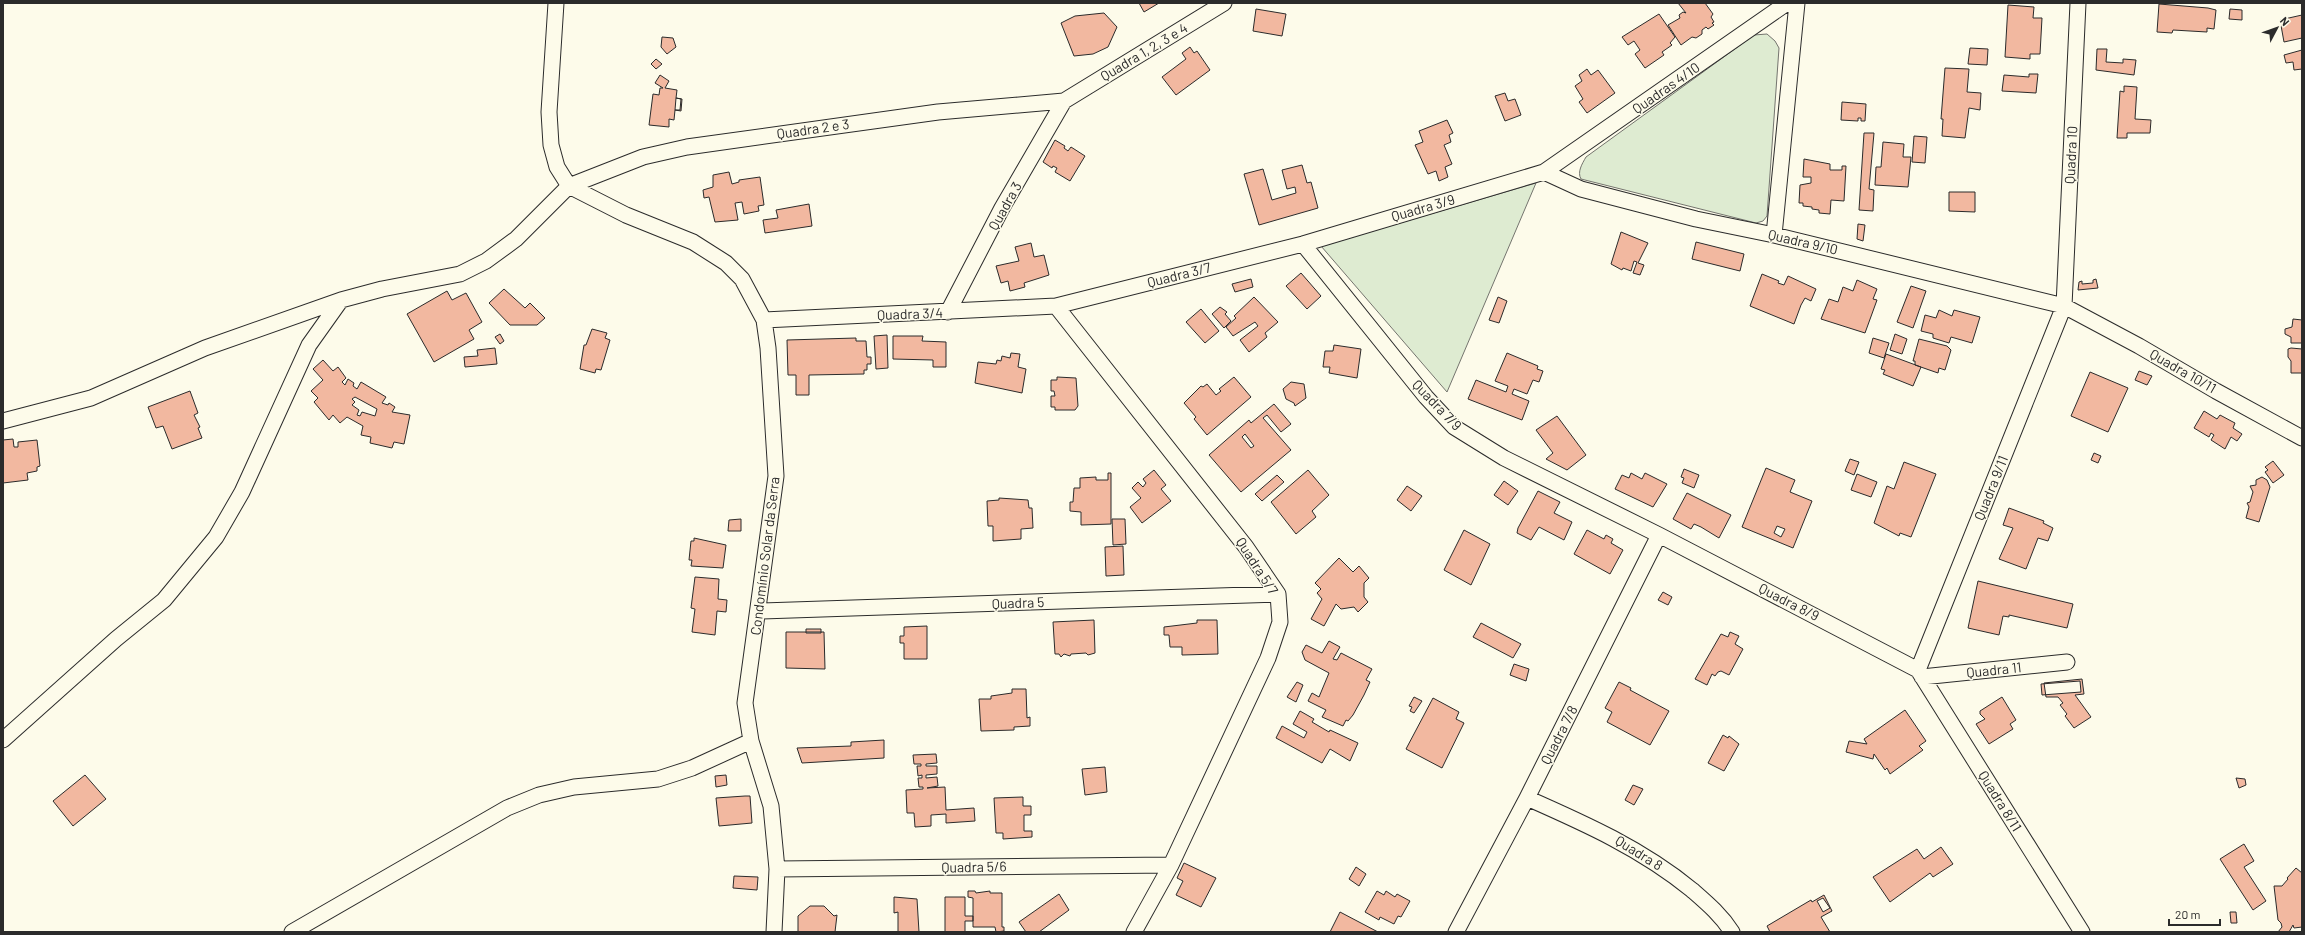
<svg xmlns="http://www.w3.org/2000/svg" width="2305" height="935" font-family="Barlow,sans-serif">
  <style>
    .green { fill: #deebd1; stroke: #74746e }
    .building { fill: #f2b8a0; stroke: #2b2b2b; fill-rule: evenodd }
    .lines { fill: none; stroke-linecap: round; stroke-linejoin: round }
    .minor-casing { stroke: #2b2b2b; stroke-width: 17 }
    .minor { stroke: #fdfbea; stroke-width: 15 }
    .labels { text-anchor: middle; stroke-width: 3; stroke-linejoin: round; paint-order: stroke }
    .street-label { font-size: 14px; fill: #2b2b2b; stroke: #fdfbea }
  </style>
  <rect width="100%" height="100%" fill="#fdfbea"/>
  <path class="green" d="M1767 34 1775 41 1779 48 1767 216 1763 221 1756 223 1581 179C1577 172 1582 164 1586 157L1754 35Z
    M1536 183 1447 392 1321 246Z"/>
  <path class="building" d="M1139 3H1159L1144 12Z
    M1678 3H1705L1713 14 1711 17 1714 22 1712 23 1714 25 1708 29 1706 27 1702 30V34L1696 38 1692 37 1681 45 1668 25 1680 18 1679 15 1683 12 1686 13Z
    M2159 4 2208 8 2216 10 2214 29 2207 28V32L2173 30 2172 33 2157 32Z
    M2008 5 2034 7 2033 18H2042L2040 54H2030V59L2005 57Z
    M1256 9 1286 14 1282 36 1253 31Z
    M2230 9 2242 10V20L2229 19Z
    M1104 13 1117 27 1108 47 1093 54 1074 56 1061 23 1075 16Z
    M1659 14 1675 37 1670 43 1672 45 1662 52 1664 55 1645 68 1635 54 1640 50 1634 41 1628 45 1622 37Z
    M2302 15V38L2284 42 2280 20Z
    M662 37 673 38 676 47 667 54 661 47Z
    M1190 47 1194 53 1197 51 1210 70 1176 95 1162 77 1186 59 1182 53Z
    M1970 48 1988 49 1987 65 1968 64Z
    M2097 49H2107L2106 62 2123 63V59L2136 60 2134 75 2096 70Z
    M2302 50V71V69L2294 70 2293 62 2286 63 2284 55Z
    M656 59 662 64 656 69 651 64Z
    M1945 68 1969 69 1967 92 1981 93 1980 110 1969 108 1965 138 1942 136 1943 119H1941Z
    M1587 69 1591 75 1598 70 1615 93 1587 113 1579 102 1583 99 1575 86 1582 81 1579 75Z
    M2029 74H2038L2036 93 2002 91 2004 75 2029 77Z
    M660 75 669 81 665 88 677 90 676 98 681 99 680 110H675L674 120 669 119V127L649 125 653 94 659 95 660 88H663L655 83Z
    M2124 86 2137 87 2135 119 2151 120 2150 133H2127V138H2117L2120 91 2124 92Z
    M1505 93 1508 101 1515 99 1521 115 1505 121 1495 96Z
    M676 98 682 99 681 111 675 110Z
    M1842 102 1866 104 1865 121H1861V118H1858V121L1841 120Z
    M1447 120 1453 133 1449 135 1451 142 1444 145 1452 164 1445 167 1448 177 1439 181 1436 171 1428 174 1415 145 1423 142 1419 131Z
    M1864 133H1874L1869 189 1874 190 1873 211 1859 210Z
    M1914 136 1927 137 1925 163 1912 162Z
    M1055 140 1065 146 1064 148 1068 151 1071 147 1085 156 1070 181 1055 172 1057 168 1053 166 1052 168 1043 162Z
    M1883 142 1904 144 1903 157H1911L1908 187 1875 185 1876 167H1881Z
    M1804 159 1830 164V170H1842V166H1846L1844 201 1831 200 1830 214 1819 213V210L1812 209V207L1803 206V203H1799L1800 185 1811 183V177H1803Z
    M1302 165 1307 183 1311 182 1318 208 1259 225 1244 174 1263 169 1272 200 1296 193 1295 187 1287 189 1282 170Z
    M729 172 732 184 739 182V180L760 177 764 205 758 206 759 211 744 214 742 202 735 203 738 220 715 222 709 197 704 198 703 190 713 187V175Z
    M1949 192H1975V212L1949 211Z
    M809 204 812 226 765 233 763 220 778 218 776 210Z
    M1858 224 1865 225 1863 241 1857 239Z
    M1621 232 1648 243 1638 263 1644 265 1640 275 1633 273 1637 262 1634 261 1631 271 1623 268 1622 270 1611 264Z
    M1696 242 1744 254 1740 271 1692 259Z
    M1031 243 1034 257 1044 255 1049 275 1024 283 1025 287 1010 291 1008 281 1001 283 996 266 1019 261 1015 247Z
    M1301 273 1321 296 1307 309 1286 286Z
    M1762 274 1779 281 1778 283 1784 285 1788 276 1816 289 1811 301 1805 298 1801 305 1794 324 1750 306Z
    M1251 279 1253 287 1235 292 1232 284Z
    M2096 279 2098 288 2078 290 2079 282 2082 281V284L2093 283V280Z
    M1857 280 1877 289 1873 299 1877 300 1865 333 1821 319 1829 299 1838 302 1843 287 1853 291Z
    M1911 286 1926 291 1913 328 1897 322Z
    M504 289 525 308 530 303 545 318 537 325H510L489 303Z
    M447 291 452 300 466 293 482 322 469 330 474 339 434 362 407 314Z
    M1254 297 1278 322 1265 333 1267 337 1249 352 1240 340 1258 326 1255 322 1233 336 1226 327 1236 318 1234 316Z
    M1498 297 1507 301 1499 323 1489 320Z
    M1220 307 1227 312 1225 314 1231 321 1224 328 1212 314Z
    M1201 309 1219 331 1205 343 1186 322Z
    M1939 310 1952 316 1954 310 1980 317 1972 343 1951 337 1949 343 1933 338V334L1921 331 1925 315 1936 318Z
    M2293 319 2302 320V343H2291V337L2285 334V329L2292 327Z
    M592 329 607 333 605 338 610 340 601 370 596 369 595 373 580 369 584 345H586Z
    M500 334 504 341 500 344 495 337Z
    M1895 334 1907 339 1902 354 1890 350Z
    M887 335 888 368 876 369 874 336Z
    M893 336H923L922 341 946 342V367H933V360L893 359Z
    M856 338V341H866L867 357H871V364H867V370H864V374L809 375V395H796V375H788L787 340Z
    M1873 338 1889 343 1884 358 1869 353Z
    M1919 339 1947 346 1951 350 1945 370 1939 368 1938 373 1915 365V361H1913Z
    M1334 345 1361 349 1357 378 1329 373 1330 367H1323L1325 351H1333Z
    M495 348 497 364 465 367 464 357 478 356 477 350Z
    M2291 348 2302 349V373H2291V361L2288 357V349Z
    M1011 353 1020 354 1018 367 1026 369 1022 393 975 383 978 362 996 364 997 360 1001 361 1002 356 1010 358Z
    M1507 353 1538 366 1537 369 1543 371 1539 382 1533 380 1527 394 1514 389 1512 394 1529 401 1522 420 1468 399 1476 380 1506 392 1508 386 1495 381Z
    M1886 354 1921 367 1913 386 1883 374 1885 370 1881 369Z
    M323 360 333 371 338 367 346 378 342 382 345 385 348 379 354 383 353 386 357 389 361 382 386 397 382 403 388 405 389 403 395 407 392 412 410 415 404 444 394 442 392 448 370 443 371 437 361 435 363 426 347 417 340 423 333 415 329 420 314 402 318 398 311 391 323 380 313 369ZM355 397 377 409 375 416 362 412 360 416 357 415 359 410 352 405 355 402 352 399Z
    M2139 371 2152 376 2147 385 2135 380Z
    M2090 372 2128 388 2108 432 2071 416Z
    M1057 377 1076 378 1078 406 1075 410H1055V407H1051V396H1055L1054 391H1051V380H1057Z
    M1234 377 1251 397 1207 435 1194 419 1196 417 1184 403 1201 386 1203 387 1207 384 1216 395 1221 391 1219 389Z
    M1291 382 1304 384 1306 398 1295 406 1294 403 1286 399 1283 389Z
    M190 391 198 413 194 415 200 427 198 428 202 438 172 449 163 426 156 428 148 407Z
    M1274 404 1291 424 1281 432 1267 415 1263 418 1291 450 1241 492 1209 455 1249 420 1251 423ZM1245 434 1254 446 1251 448 1242 437Z
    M2204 411 2217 419 2220 415 2233 422 2235 423 2233 428 2242 434 2237 441 2231 437 2225 449 2211 440 2214 435 2211 433 2209 437 2194 428Z
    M1557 416 1586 455 1567 470 1546 459 1553 453 1536 430Z
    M13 439 14 447H18V442L37 440 40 466 37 467V471L27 473 28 480 3 483V440Z
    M2094 453 2101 456 2098 463 2091 460Z
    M1850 459 1859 462 1854 475 1845 471Z
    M2273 461 2284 475 2273 483 2265 472 2268 470 2265 467Z
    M1904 462 1936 474 1911 537 1900 533 1899 536 1874 523 1887 486 1894 489Z
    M1766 468 1795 480 1790 492 1812 501 1793 548 1742 527ZM1777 526 1785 529 1781 537 1774 533Z
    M1684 469 1699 475 1694 488 1682 483 1684 478 1681 477Z
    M1154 470 1166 485 1161 489 1171 501 1142 523 1130 507 1141 498 1132 488 1138 482 1143 487 1146 483 1143 479Z
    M1308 470 1329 495 1312 511 1316 517 1296 534 1271 502Z
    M1108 473H1111V524L1081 525V512L1070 511V502H1073L1074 488H1080V478L1096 477V480H1108Z
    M1631 473 1642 479 1645 473 1667 484 1653 507 1615 489 1622 475 1629 478Z
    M1857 474 1877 482 1871 497 1851 490Z
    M1277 475 1284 482 1262 501 1255 494Z
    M2262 477 2267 480 2270 487 2259 522 2246 518 2249 507 2247 503 2250 502 2253 492 2250 486 2256 485V480Z
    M1504 481 1518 491 1508 505 1494 495Z
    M1407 486 1422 496 1411 511 1397 500Z
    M1538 491 1560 502 1554 513 1572 522 1564 540 1539 527 1531 540 1517 533 1518 528Z
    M1687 493 1731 515 1719 538 1701 527 1694 524 1691 529 1673 519Z
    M999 498 1028 500 1029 508H1032L1033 528 1021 529V539L993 541V526H988L987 501 999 500Z
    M2009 508 2044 521 2043 523 2053 528 2048 541 2038 538 2026 569 1999 559 2013 528 2003 525Z
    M741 519V531H728L729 520Z
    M1112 519H1125L1126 544 1113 545Z
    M1464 530 1490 544 1471 585 1444 570Z
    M1587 530 1604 539 1606 535 1613 539 1611 543 1623 550 1610 574 1574 554Z
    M694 538 726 545 723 568 691 566 692 560H689L691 541H694Z
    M1123 546 1124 575 1106 576 1105 547Z
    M1339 558 1353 572 1359 566 1369 578 1364 583V597L1368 602 1358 612 1354 607 1341 609 1336 604 1324 626 1311 619 1322 599 1317 593 1321 589 1315 583Z
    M695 577 719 579 718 599 727 600 726 612 717 611 715 635 692 632 695 609 691 608Z
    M1978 581 2073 604 2067 628 2009 615V617L2003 616 1999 635 1968 628Z
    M1663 592 1672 597 1668 605 1658 600Z
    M1094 620 1095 653 1088 655 1086 653 1071 654 1070 656 1064 654 1061 657 1059 654H1055L1053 622Z
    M1197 620H1217L1218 654 1182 655V647H1170L1169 635H1164V627L1197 623Z
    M1481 623 1521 644 1513 658 1473 637Z
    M927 626V659H904V643H900V636H904V627Z
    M806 629H821V633H806Z
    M786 632H824L825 669 786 668Z
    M1730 632 1739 636 1735 644 1743 649 1729 675 1721 671 1718 672 1715 676 1712 674 1707 685 1695 679 1721 634 1728 637Z
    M1329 641 1340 647 1333 659 1337 660 1341 653 1372 669 1366 680 1370 682 1364 695 1353 715 1348 721 1346 720 1343 726 1322 717 1326 710 1308 701 1312 693 1319 697 1329 673 1305 660 1302 652 1306 645 1322 653Z
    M1514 664 1529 669 1526 681 1510 675Z
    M2082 679 2084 694 2075 695 2091 717 2074 728 2065 716 2067 714 2060 705 2063 703 2058 697H2046L2044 683Z
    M2080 681 2081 692 2042 695 2041 684Z
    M1297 682 1303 685 1296 702 1287 697Z
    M1619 682 1631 688 1630 690 1669 711 1650 745 1607 722 1612 712 1605 708Z
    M1012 689H1026L1027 718 1030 717V726L1014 727V730L981 731 979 699H991V696L1012 693Z
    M1414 697 1422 701 1414 713 1410 711 1412 707 1409 706Z
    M2002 697 2016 720 2010 724 2013 729 1989 744 1976 724 1985 719 1980 714V711Z
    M1433 698 1459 712 1456 719 1464 723 1442 768 1406 749Z
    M1905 710 1926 741 1919 746 1923 750 1890 774 1887 768 1885 770 1874 754 1873 759 1846 752 1849 741 1867 744 1864 739Z
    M1300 711 1314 719 1312 722 1329 732 1330 730 1358 743 1350 761 1330 749 1322 763 1276 738 1282 726 1304 738 1307 732 1293 724Z
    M1723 735 1728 738 1729 736 1739 744 1724 771 1708 763Z
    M884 740V758L802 763 797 748 851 746V742Z
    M936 754 937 763 926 764V766H937V774L926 775V778L937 777 938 786 927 788 945 787 946 810 974 808 975 821 946 823V814L931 815V826L915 827 914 813H907L906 790 923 789V787H919L918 778H922V775L918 776 917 766H921V764H914L913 755Z
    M1105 767 1107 792 1085 795 1082 769Z
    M85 775 106 799 73 826 53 801Z
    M726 775 727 785 716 787 715 776Z
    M2236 778 2245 779 2246 785 2239 788Z
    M1633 785 1643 789 1634 805 1625 800Z
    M745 796H750L752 823 719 826 716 798Z
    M1023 797V806H1031V815H1024V831H1032V837L1003 839V833H996L994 798Z
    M2244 844 2254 861 2244 867 2266 901 2253 910 2220 859Z
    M1941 847 1953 864 1933 877 1930 873 1890 902 1873 877 1917 849 1924 859Z
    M1184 863 1216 878 1201 907 1176 895 1183 881 1177 878Z
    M1356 867 1366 874 1359 886 1349 879Z
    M2296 868 2302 873V927L2294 928 2293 925 2289 932H2278L2282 927 2281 923 2278 920 2274 886H2282L2288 879 2287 878Z
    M734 876 758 877 757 890 733 888Z
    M968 891H975L976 893 990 891V893H1002V927H1004V931L996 932 995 927H973V898L968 897Z
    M1377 891 1384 895 1386 891 1395 897 1397 894 1410 901 1401 917 1398 916 1394 924 1380 917 1379 920 1365 912Z
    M1059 894 1069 910 1039 932H1026L1019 922Z
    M1824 895 1832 911 1821 917 1830 932H1770L1767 926 1811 900 1812 902ZM1823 898 1830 908 1823 912 1817 901Z
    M894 897 917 899 919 932H898V912L894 913Z
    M945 897H965V916H973V921H965V932H945Z
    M810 906H824L834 916 837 915 835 932H798V916Z
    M1340 912 1378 932H1330Z
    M2230 912H2236L2237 923H2231Z"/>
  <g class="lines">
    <defs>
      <path id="minor" d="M556 3 549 112 551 145 557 167 569 186 626 215 693 242 726 263 742 279 764 320 768 348 776 476 745 703 751 741 771 806 777 869 774 932
        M1544 172 1581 189 1696 219 1774 235 2064 306 2139 346 2216 391 2302 438
        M1774 235 1797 3
        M1303 244 1426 397 1454 427 1504 458 1659 535 1918 670
        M1056 306 1246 547 1278 594 1280 622 1268 658 1171 865 1134 932
        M948 312 1002 208 1064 101
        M764 320 1056 306 1303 244 1544 172 1787 3
        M3 421 91 398 205 348 341 300
        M759 611 1278 594
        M1918 670 2064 306 2078 3
        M1918 670 2082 932
        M1922 677 2067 662
        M3 740 116 639 164 600 216 537 242 492 309 345 341 300 382 289 460 274 486 261 516 239 569 186 643 157 687 147 938 112 1064 101 1224 3
        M1527 798C1586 824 1642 849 1692 890 1708 904 1721 915 1732 932
        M777 869 1171 865
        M292 932 507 808 539 795 574 787 658 779 692 768 751 741
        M1456 932 1527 798 1659 535"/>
    </defs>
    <use href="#minor" class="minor-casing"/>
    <use href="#minor" class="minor"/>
  </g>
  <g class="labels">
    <g class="street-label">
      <text transform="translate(1144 52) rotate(-31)" y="5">Quadra 1, 2, 3 e 4</text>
      <text transform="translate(1666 88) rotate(-35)" y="5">Quadras 4/10</text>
      <text transform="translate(813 129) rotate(-8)" y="5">Quadra 2 e 3</text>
      <text transform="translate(2071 155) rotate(-87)" y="5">Quadra 10</text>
      <text transform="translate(1005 206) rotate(-61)" y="5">Quadra 3</text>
      <text transform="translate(1423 208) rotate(-16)" y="5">Quadra 3/9</text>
      <text transform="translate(1803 242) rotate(13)" y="5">Quadra 9/10</text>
      <text transform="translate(1179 275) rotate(-14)" y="5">Quadra 3/7</text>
      <text transform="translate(910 314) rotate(-2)" y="5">Quadra 3/4</text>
      <text transform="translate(2183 371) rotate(30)" y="5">Quadra 10/11</text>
      <text transform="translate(1437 405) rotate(46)" y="5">Quadra 7/9</text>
      <text transform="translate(1991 488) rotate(-68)" y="5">Quadra 9/11</text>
      <text transform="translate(765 556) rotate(-83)" y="5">Condomínio Solar da Serra</text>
      <text transform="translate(1257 566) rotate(57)" y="5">Quadra 5/7</text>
      <text transform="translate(1789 602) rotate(27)" y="5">Quadra 8/9</text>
      <text transform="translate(1018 603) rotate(-2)" y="5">Quadra 5</text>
      <text transform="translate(1994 670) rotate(-6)" y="5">Quadra 11</text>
      <text transform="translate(1559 735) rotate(-63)" y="5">Quadra 7/8</text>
      <text transform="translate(2000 801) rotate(58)" y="5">Quadra 8/11</text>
      <text transform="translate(1639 853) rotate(32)" y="5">Quadra 8</text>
      <text transform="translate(974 867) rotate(-1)" y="5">Quadra 5/6</text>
    </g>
  </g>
  <rect width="2305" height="935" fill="none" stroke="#2b2b2b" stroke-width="8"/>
  <g transform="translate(2277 28) rotate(49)" stroke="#fdfbea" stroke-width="3" paint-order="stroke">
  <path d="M0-3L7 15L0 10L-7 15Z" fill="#2b2b2b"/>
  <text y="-6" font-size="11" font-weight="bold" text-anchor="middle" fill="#2b2b2b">N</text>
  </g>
  <path d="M2169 919v6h51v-6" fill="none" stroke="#2b2b2b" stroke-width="2"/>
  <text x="2175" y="919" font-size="12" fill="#2b2b2b" stroke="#fdfbea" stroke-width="3" paint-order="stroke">20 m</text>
</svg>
